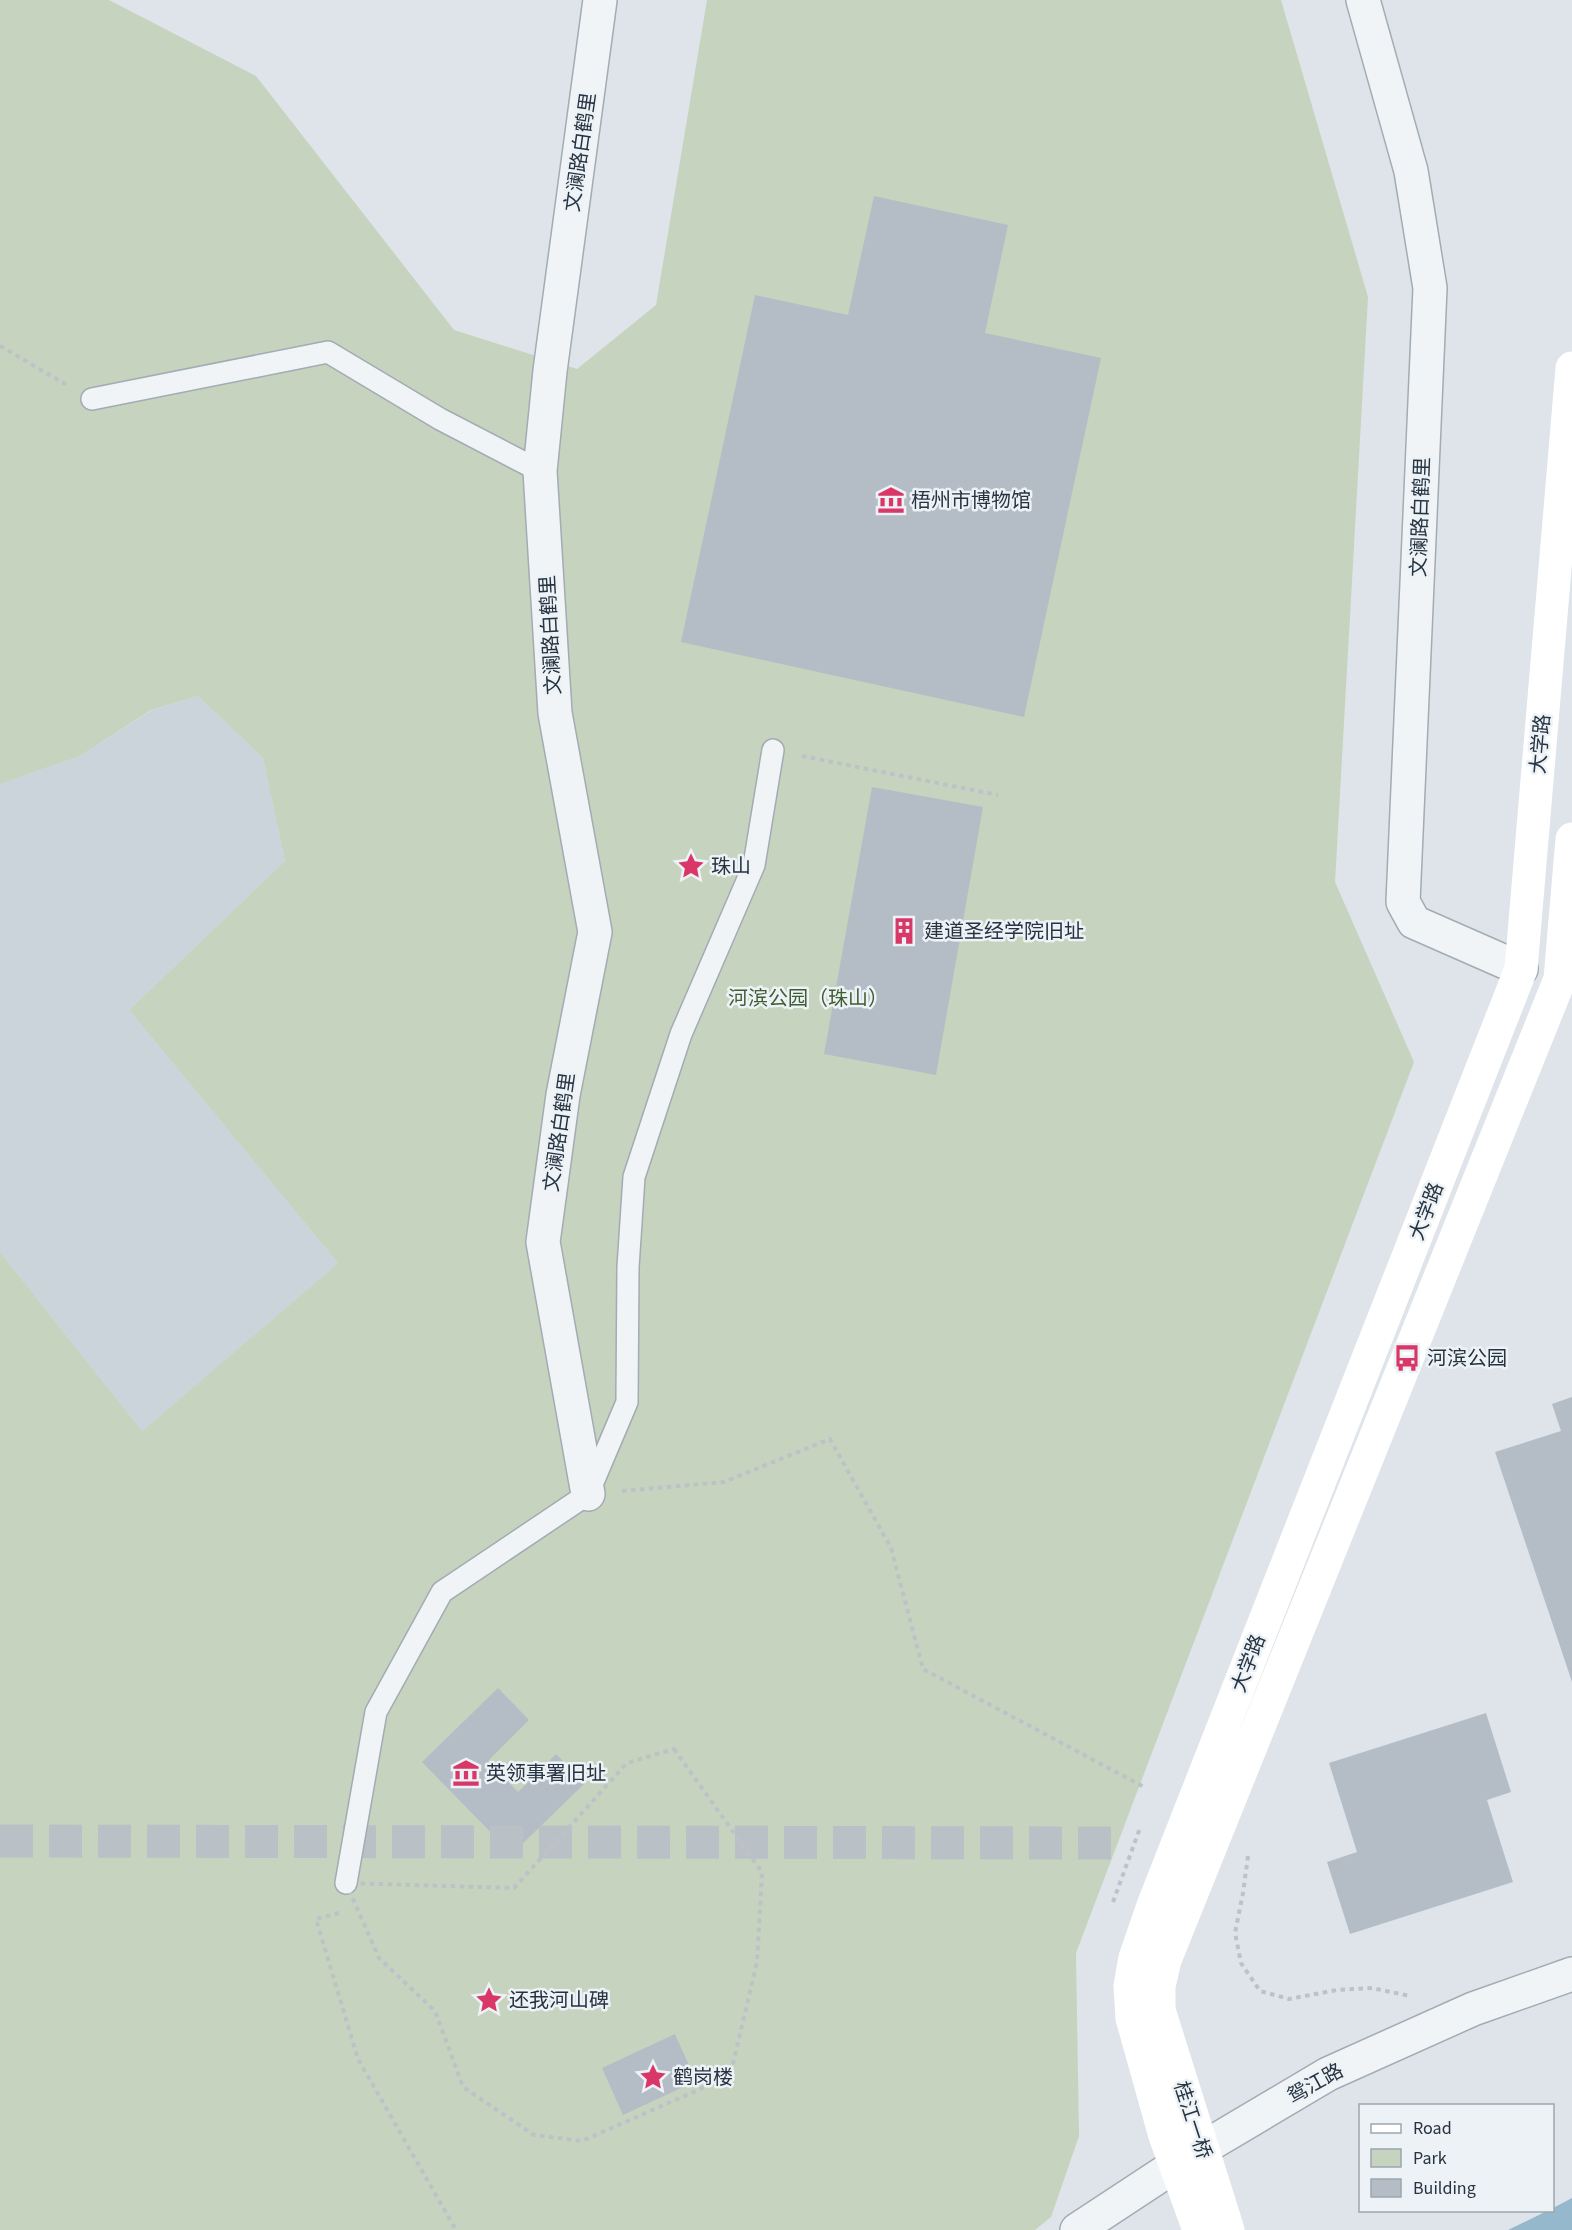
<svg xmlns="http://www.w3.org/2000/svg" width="1572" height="2230" font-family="'Source Sans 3','Noto Sans SC',sans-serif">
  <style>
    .built { fill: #cbd3db }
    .green { fill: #c6d3be }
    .water { fill: #95b8cc }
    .building { fill: #b4bdc6 }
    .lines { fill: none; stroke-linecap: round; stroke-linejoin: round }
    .street-tunnel { stroke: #b9c1c7; stroke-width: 33; stroke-dasharray: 33 16; stroke-linecap: butt }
    .lane-casing { stroke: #a3abb3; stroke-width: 24 }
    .street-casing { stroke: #a3abb3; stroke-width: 36 }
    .path { stroke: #bcc2c8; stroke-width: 4; stroke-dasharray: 4.5 4.5; stroke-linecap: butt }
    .lane { stroke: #f1f4f7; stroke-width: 21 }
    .street { stroke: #f1f4f7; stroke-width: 33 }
    .secondary { stroke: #fff; stroke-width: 33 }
    .secondary-bridge { stroke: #fff; stroke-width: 33 }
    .labels { text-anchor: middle; stroke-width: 5; stroke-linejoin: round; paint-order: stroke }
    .street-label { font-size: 20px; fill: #263341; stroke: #edf2f6 }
    .poi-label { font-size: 20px; fill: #263341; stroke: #edf2f6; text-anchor: start }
    .park-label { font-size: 20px; fill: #405e32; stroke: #edf2f6 }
  </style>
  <rect width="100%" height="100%" fill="#dee4e9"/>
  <path class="built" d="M198 696 263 758 285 861 129 1010 338 1263 142 1431 0 1252V784L80 756 152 710Z"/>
  <path class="green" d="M0 0H109L256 76 454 330 577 369 656 305 707 0H1281L1368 297 1335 882 1414 1062 1076 1953 1079 2136 1051 2217 1035 2230H0V1252L142 1431 338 1263 129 1010 285 861 263 758 198 696 151 710 80 756 0 784Z"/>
  <path class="water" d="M1572 2198V2230H1508L1547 2211 1552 2210 1553 2208Z"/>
  <path class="building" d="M874 196 1008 225 985 333 1101 358 1024 717 681 642 755 295 848 315Z
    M872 787 983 807 936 1075 824 1054Z
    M1572 1397V1682L1495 1452 1561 1431 1552 1404Z
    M498 1688 529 1720 488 1761 518 1792 556 1754 585 1783 512 1854 422 1762Z
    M1486 1713 1511 1792 1487 1800 1513 1882 1350 1934 1327 1862 1357 1852 1329 1763Z
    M675 2034 696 2081 623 2115 602 2068Z"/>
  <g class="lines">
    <path class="street-tunnel" d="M0 1841 1118 1843"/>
    <defs>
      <path id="lane" d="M92 399 328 352 440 419 540 471
        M346 1883 376 1712 442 1592 588 1494 627 1402 628 1267 634 1177 681 1034 754 865 773 750"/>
      <path id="street" d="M1363 0 1411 171 1430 288 1403 902 1414 922 1521 969
        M588 1494 543 1242 563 1095 595 932 555 713 540 471 550 371 600 0
        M1077 2230 1188 2157 1328 2074 1473 2009 1572 1974"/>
    </defs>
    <use href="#lane" class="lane-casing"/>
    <use href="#street" class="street-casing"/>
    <path class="path" d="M0 346 67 385
      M802 756 998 795
      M622 1491 724 1482 830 1439 891 1548 923 1669 1146 1788
      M674 1749 762 1872 757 1962 730 2076 582 2141 534 2135 463 2087 435 2011 379 1958 346 1883 514 1888 627 1763Z
      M1248 1856 1243 1893 1235 1933 1241 1963 1260 1991 1289 1999 1337 1990 1372 1988 1410 1996
      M1113 1902 1140 1828
      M339 1913 316 1919 358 2059 456 2230"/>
    <use href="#lane" class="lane"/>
    <use href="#street" class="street"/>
    <path class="secondary" d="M1159 2010V1986L1165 1960 1560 979 1572 839
      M1132 2018 1130 1986 1135 1958 1154 1903 1521 969 1572 368"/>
    <path class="secondary-bridge" d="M1159 2010 1228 2230
      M1132 2018 1165 2136 1199 2230"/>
  </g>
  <defs>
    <symbol id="museum-bare" viewBox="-9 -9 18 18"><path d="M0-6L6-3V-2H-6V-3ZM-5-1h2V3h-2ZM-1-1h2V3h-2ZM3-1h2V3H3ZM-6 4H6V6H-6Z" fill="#d93767" stroke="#edf2f6" stroke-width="2.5" paint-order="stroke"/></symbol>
    <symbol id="sight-bare" viewBox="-9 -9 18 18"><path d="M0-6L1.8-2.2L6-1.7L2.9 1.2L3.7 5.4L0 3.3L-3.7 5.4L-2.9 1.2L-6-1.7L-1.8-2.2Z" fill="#d93767" stroke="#edf2f6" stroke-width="2.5" paint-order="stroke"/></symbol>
    <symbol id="building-bare" viewBox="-9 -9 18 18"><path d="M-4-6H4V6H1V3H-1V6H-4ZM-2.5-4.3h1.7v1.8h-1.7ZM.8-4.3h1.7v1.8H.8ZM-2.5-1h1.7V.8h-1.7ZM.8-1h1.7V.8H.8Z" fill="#d93767" stroke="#edf2f6" stroke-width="2.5" paint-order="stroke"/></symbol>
    <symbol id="bus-bare" viewBox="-9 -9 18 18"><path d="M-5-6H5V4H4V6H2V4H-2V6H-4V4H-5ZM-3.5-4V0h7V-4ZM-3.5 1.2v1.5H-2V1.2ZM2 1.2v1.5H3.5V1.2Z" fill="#d93767" stroke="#edf2f6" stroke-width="2.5" paint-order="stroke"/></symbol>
  </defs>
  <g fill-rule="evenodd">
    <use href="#museum-bare" x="872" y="481" width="38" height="38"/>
    <use href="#sight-bare" x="672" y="847" width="38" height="38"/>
    <use href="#building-bare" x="885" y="912" width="38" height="38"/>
    <use href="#bus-bare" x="1388" y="1339" width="38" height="38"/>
    <use href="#museum-bare" x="447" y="1754" width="38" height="38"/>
    <use href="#sight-bare" x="470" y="1981" width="38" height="38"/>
    <use href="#sight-bare" x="634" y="2058" width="38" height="38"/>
  </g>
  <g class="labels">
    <g class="street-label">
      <text transform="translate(580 152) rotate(-82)" y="7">文澜路白鹤里</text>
      <text transform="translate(1420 517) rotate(-88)" y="7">文澜路白鹤里</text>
      <text transform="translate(550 635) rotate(-93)" y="7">文澜路白鹤里</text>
      <text transform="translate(1540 744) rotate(-85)" y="7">大学路</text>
      <text transform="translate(559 1132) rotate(-82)" y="7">文澜路白鹤里</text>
      <text transform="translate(1426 1211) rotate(-69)" y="7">大学路</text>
      <text transform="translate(1248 1663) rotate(-69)" y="7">大学路</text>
      <text transform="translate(1315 2083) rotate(-29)" y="7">鸳江路</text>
      <text transform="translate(1193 2120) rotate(72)" y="7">桂江一桥</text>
    </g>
    <g class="poi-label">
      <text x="911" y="507">梧州市博物馆</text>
      <text x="711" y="873">珠山</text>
      <text x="924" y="938">建道圣经学院旧址</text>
      <text x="1427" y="1365">河滨公园</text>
      <text x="486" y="1780">英领事署旧址</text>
      <text x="509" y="2007">还我河山碑</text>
      <text x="673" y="2084">鹤岗楼</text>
    </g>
    <g class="park-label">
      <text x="808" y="1005">河滨公园（珠山）</text>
    </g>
  </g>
  <rect x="1359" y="2104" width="195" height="108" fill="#edf2f6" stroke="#9da6ae" stroke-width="1.5"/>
  <rect x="1371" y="2124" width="30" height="9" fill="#ffffff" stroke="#9da6ae" stroke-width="1.5"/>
  <text x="1413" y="2134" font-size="18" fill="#263341">Road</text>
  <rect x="1371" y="2149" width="30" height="18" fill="#c6d3be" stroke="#9da6ae" stroke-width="1.5"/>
  <text x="1413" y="2164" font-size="18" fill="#263341">Park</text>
  <rect x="1371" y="2179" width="30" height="18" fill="#b4bdc6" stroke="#9da6ae" stroke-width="1.5"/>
  <text x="1413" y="2194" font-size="18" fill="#263341">Building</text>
</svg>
